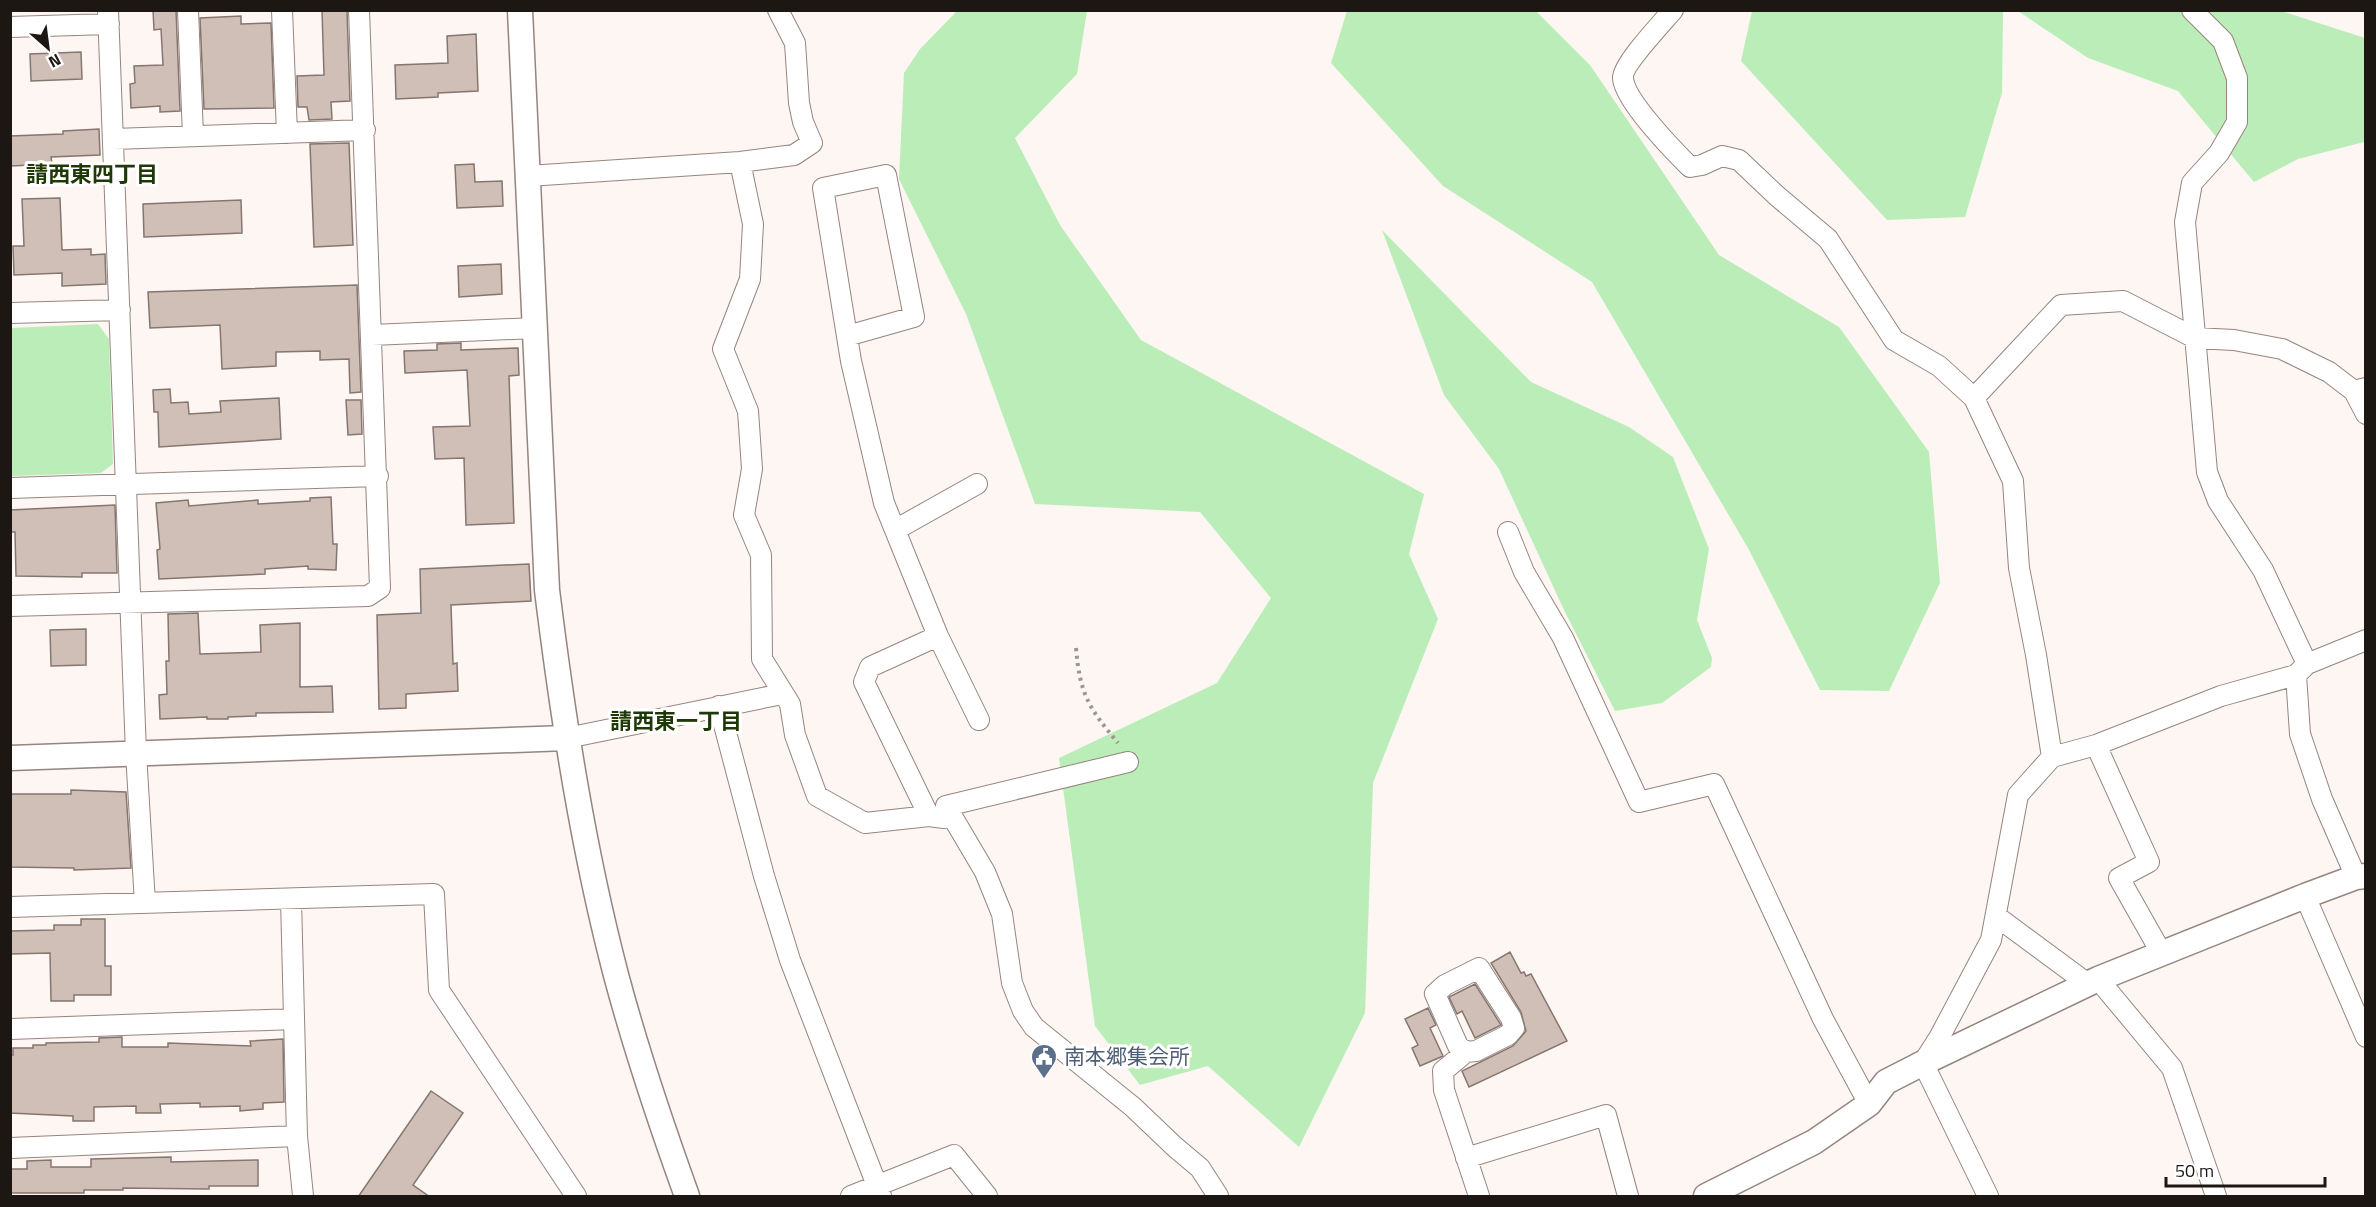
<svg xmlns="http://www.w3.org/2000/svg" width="2376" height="1207" font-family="'Titillium Web','Noto Sans JP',sans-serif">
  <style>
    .green { fill: #bbedb9 }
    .building { fill: #d0bfb7; stroke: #85766f; stroke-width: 1.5 }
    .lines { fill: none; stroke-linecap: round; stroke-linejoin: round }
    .minor-casing { stroke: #95857e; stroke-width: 22 }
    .tertiary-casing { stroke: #95857e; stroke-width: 27 }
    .path { stroke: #9c9592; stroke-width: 4; stroke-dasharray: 3 4.5; stroke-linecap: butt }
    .minor { stroke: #fff; stroke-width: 20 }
    .tertiary { stroke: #fff; stroke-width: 24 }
    .labels { text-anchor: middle; stroke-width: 6; stroke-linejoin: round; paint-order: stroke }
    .service-label { font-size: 21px; fill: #4e5e75; stroke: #fff; text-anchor: start }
    .neighbourhood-label { font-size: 22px; font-weight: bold; fill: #1e3807; stroke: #fff }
  </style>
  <rect width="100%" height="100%" fill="#fdf6f3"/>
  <path class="green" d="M957 11H1087L1077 74 1015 138 1060 225 1141 340 1424 494 1409 554 1438 619 1373 783 1365 1013 1299 1147 1208 1066 1140 1085 1095 1026 1059 758 1217 683 1271 598 1200 512 1035 504 966 314 899 179 904 73 920 49Z
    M1347 11H1536L1590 65 1719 255 1839 327 1929 452 1940 583 1889 691 1820 690 1748 548 1592 282 1443 186 1331 63Z
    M1752 11H2003L2002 93 1965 217 1887 220 1741 61Z
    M2018 11H2281L2365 38 2366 134 2364 142 2298 159 2254 182 2178 91 2088 58Z
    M1382 230 1531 382 1629 427 1673 457 1709 549 1697 620 1712 658 1711 667 1662 703 1615 711 1564 610 1499 469 1444 395Z
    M98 324 109 339 113 464 101 473 11 476V328Z"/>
  <path class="building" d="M153 10H176L180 111 160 112V106L131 108 130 84 135 83 134 66 163 65 161 29 154 30Z
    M322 10H347L350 101 331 102 332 119 309 120 307 107H298L297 76 324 75Z
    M241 16V24L271 23 274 108 204 109 200 18Z
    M476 34 478 91 438 93V97L396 99 395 65 448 63 447 36Z
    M81 52 82 79 31 81 30 54Z
    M99 129 100 155 51 157 52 164 11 166 10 136 63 134V131Z
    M349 143 353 245 314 247 310 144Z
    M474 164 475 182 502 181 503 206 457 208 455 165Z
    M60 198 62 250 91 249V255L105 254 106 284 62 286V273L14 275 13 246H24L22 199Z
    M241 200 242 233 144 237 143 204Z
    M501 264 502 294 459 297 458 266Z
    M357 285 361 392 350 393 349 359 320 360V351L276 352V366L222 369 220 325 150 328 148 292Z
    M461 343V350L518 348 519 375 509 376 514 523 466 525 464 458 435 459 433 427 470 426 467 370 405 373 404 351 437 350V344Z
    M170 389 171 403 188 402 189 414 221 412 220 401 279 398 281 439 159 447 158 412H154L153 390Z
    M346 400H361L362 434 348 435Z
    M331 497 333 544H337L336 570 308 569V566L265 569V574L159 579 157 550 160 549 156 503 188 500 189 506 258 500V504L310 501V498Z
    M115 505 117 573H82V577L16 576 15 532H10V510Z
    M529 564 531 601 451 605 453 664 457 663 458 691 406 694V708L379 709 377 615 421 613 420 569Z
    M198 613 200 654 261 652 260 625 300 623V687L332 686 333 712 256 713V716L228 717V719H207V717L160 719 159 695 167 694 166 661H169L168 614Z
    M86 629V665L51 666 50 630Z
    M71 790 126 792 131 868 74 870V868L10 867V794H71Z
    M81 919H105V966H111V995H74V1001H51L50 953 10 954V931L54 930V925H81Z
    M1510 952 1521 973 1524 972 1526 976 1531 974 1567 1041 1469 1087 1462 1071 1513 1046 1526 1031 1521 1012 1491 963Z
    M1475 984 1501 1025 1475 1038 1462 1011 1457 1014 1449 997Z
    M1428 1008 1436 1025 1430 1028 1443 1056 1420 1066 1412 1048 1418 1045 1405 1019Z
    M122 1037V1047H168V1043L251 1046 250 1041 283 1039 284 1102 263 1103V1109L240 1111V1106L200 1107V1103L160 1104 161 1113H136V1106L94 1107V1121H73V1116L10 1113V1055H13V1048H33V1045H46V1043L99 1042V1038Z
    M431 1091 463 1113 413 1185 430 1197H358Z
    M171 1157V1162L258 1160V1186H209V1189L123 1188V1190H84V1193H10V1169H27V1161L51 1160V1167H91V1159Z"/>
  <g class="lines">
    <defs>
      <path id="minor" d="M108 10 136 753 145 903
        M188 10 193 136
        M282 10 287 133
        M1673 10C1663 22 1622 65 1623 78 1624 100 1674 151 1690 167L1702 165 1722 156 1739 160 1777 196 1828 239 1894 340 1939 366 1974 398 2013 481 2019 568 2036 655 2052 757
        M2192 10 2223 41 2237 78V122L2219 153 2192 183 2185 222 2207 472 2218 501 2263 570 2307 664
        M10 27 109 24
        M114 139 365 130
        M740 162 753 224 750 279 723 349 748 411 752 469 744 515 761 555 762 659 790 704 795 735 817 796 865 823 929 816 944 818 946 806 1128 762
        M528 176 740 162 794 155 812 143 803 122 799 103 795 43 778 10
        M10 313 120 310
        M372 335 535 328
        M847 336 914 317 886 175 823 188 851 361 884 503 938 636 979 720
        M2366 388 2354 391 2366 414
        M1974 398 2061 305 2123 301 2195 338 2234 340 2282 349 2329 372 2354 391
        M10 488 378 476
        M895 530 977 484
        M1508 532 1524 572 1563 638 1639 802 1714 784 1823 1019 1869 1104
        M10 606 368 596 380 588 359 10
        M2296 675 2300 734 2322 799 2356 877
        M719 706 764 876 790 960 881 1196
        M567 738 782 694
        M2096 745 2149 862 2119 878 2162 954
        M946 806 985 872 1002 914 1012 983 1023 1011 1034 1027 1133 1107 1175 1147 1200 1168 1218 1196
        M929 816 864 682 870 667 938 636
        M2305 896 2366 1037
        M291 899 297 1136 303 1196
        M10 907 434 894 439 990 576 1196
        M1996 916 2088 984
        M2098 979 2172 1068 2216 1196
        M10 1029 294 1019
        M1466 1052 1458 1046 1435 994 1445 985 1479 968 1511 1018 1514 1028 1508 1035 1476 1051 1466 1052 1443 1071 1444 1090 1479 1196
        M10 1148 297 1136
        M1466 1158 1606 1115 1628 1196
        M851 1196 954 1155 987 1196
        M1988 1196 1923 1063 1939 1038 1991 940 2018 795 2052 757 2096 745 2221 696 2296 675 2307 664 2366 640"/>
      <path id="tertiary" d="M520 10 547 590C563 719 583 849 616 975 636 1050 661 1124 687 1196
        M10 758 567 738
        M1706 1196 1814 1142 1869 1104 1886 1082 1923 1063 2098 979 2305 896 2356 877 2366 876"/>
    </defs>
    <use href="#minor" class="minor-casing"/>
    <use href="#tertiary" class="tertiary-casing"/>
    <path class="path" d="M1076 648C1080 695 1089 708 1118 743"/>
    <use href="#minor" class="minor"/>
    <use href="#tertiary" class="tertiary"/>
  </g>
  <defs>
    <symbol id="civic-pin" viewBox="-11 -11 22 30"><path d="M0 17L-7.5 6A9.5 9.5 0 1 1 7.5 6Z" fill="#5c6f8a" stroke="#fff"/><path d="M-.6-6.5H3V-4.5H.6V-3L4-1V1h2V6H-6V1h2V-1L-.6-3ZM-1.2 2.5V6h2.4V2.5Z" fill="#fff"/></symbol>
  </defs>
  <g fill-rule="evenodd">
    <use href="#civic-pin" x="1029" y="1042" width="30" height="40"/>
  </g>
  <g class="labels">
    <g class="service-label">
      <text x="1064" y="1064">南本郷集会所</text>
    </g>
    <g class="neighbourhood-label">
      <text x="92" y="182">請西東四丁目</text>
      <text x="676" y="729">請西東一丁目</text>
    </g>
  </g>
  <rect width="2376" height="1207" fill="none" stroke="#1d1714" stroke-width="24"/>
  <g transform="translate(48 48) rotate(152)" stroke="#ffffff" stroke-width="4.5" paint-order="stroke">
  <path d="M0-4.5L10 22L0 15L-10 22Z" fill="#1d1714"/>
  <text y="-9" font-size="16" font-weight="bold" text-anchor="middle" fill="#1d1714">N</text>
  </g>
  <path d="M2166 1177v9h159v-9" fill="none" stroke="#1d1714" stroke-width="3"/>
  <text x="2175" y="1177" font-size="18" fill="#1d1714" stroke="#ffffff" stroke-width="4.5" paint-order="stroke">50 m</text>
</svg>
